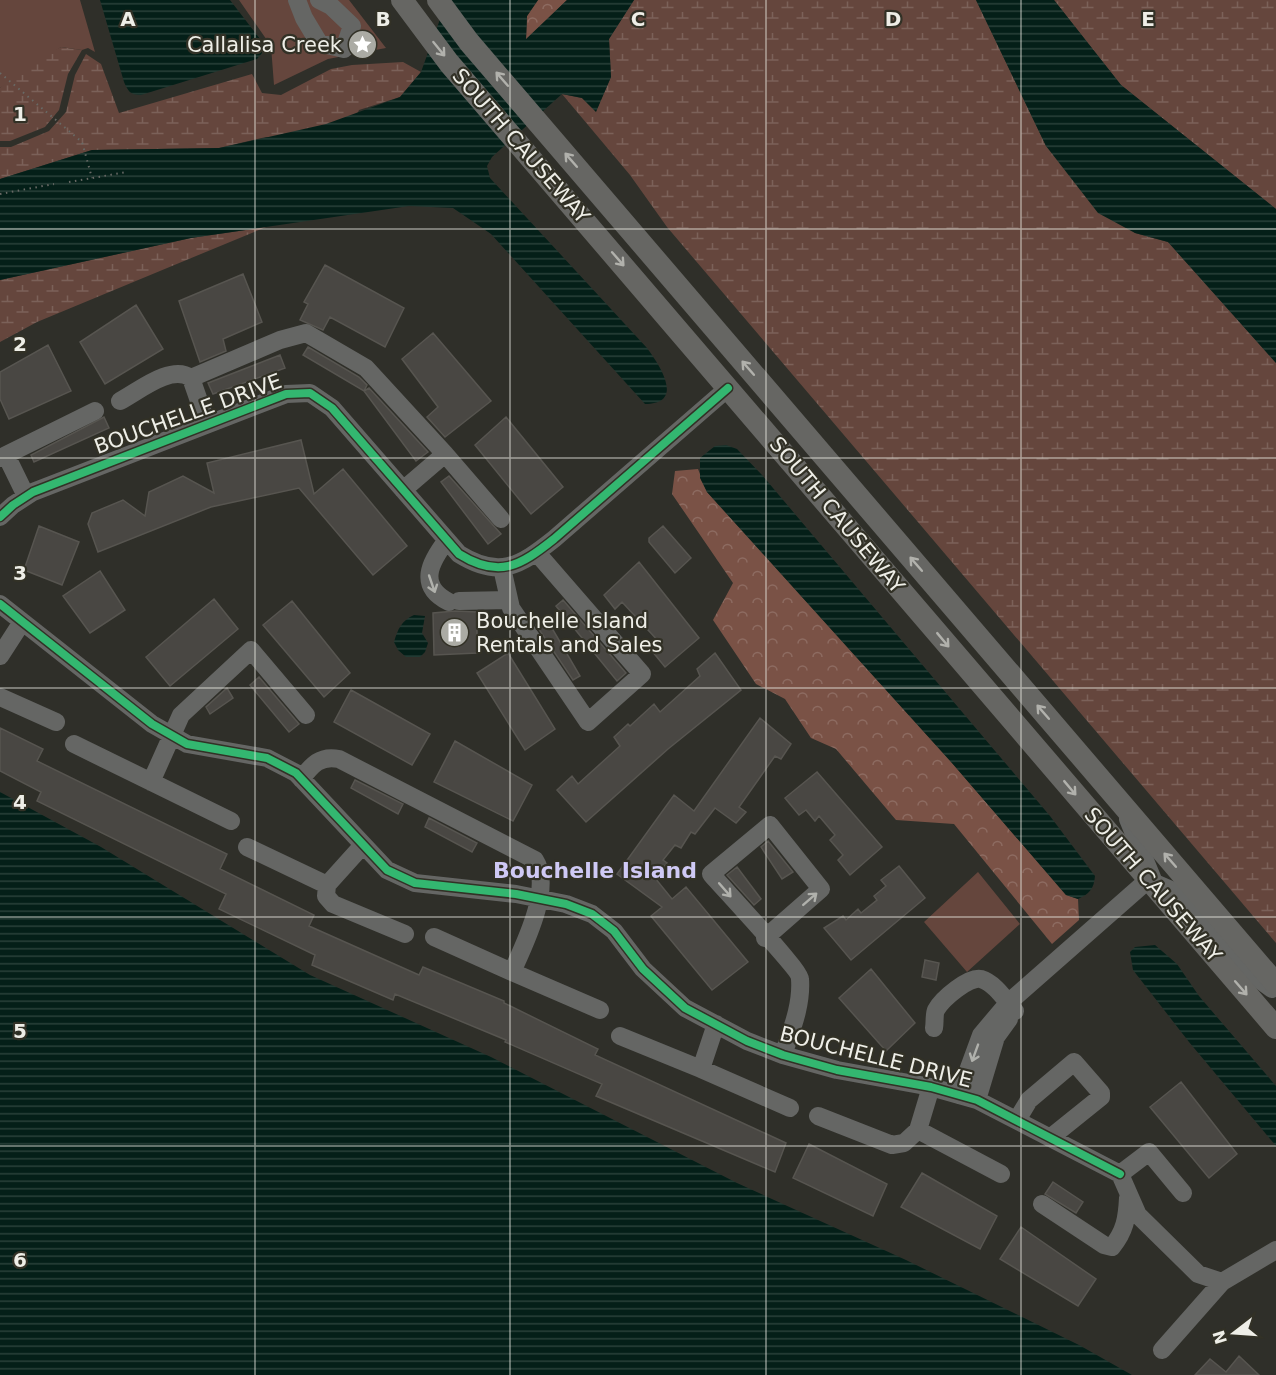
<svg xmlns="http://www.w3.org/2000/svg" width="1276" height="1375" font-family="'DejaVu Sans',sans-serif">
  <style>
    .green { fill: #65463d }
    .forest { fill: url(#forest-crowns) }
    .wetland { fill: url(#wetland-marsh) }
    .water { fill: url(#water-rules) }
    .building { fill: #494743; stroke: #575550; stroke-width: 1.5 }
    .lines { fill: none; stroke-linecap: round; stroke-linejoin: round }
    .path { stroke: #696a66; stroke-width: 2; stroke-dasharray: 1.5 4.5; stroke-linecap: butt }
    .minor { stroke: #656664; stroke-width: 18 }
    .major { stroke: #666663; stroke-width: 22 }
    .cycleway-casing { stroke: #323126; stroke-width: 11 }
    .cycleway { stroke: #33b770; stroke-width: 8 }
    .oneway { stroke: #b1b1ac }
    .oneway2 { stroke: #b0b1ac }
    .grid { fill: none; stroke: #eeeee7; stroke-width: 1.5; stroke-opacity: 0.55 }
    .labels { text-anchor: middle; stroke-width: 4.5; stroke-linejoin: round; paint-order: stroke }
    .poi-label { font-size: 21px; fill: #eeeee7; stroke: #323126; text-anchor: end }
    .street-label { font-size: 21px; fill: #eeeee7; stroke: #323126 }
    .neighbourhood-label { font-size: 22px; font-weight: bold; fill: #cfc9f4; stroke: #323126 }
    .grid-label { font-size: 20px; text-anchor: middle; font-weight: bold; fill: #eeeee7; stroke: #323126; stroke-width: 4.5; stroke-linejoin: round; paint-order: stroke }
  </style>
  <defs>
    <pattern id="forest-crowns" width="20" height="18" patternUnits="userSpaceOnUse" patternTransform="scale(1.5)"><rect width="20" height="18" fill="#7a5246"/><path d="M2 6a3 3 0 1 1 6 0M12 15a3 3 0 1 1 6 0" fill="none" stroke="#8d6b61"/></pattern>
    <pattern id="wetland-marsh" width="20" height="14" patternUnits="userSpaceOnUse" patternTransform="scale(1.5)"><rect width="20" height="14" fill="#65463d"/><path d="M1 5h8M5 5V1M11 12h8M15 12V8" fill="none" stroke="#7b6159"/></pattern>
    <pattern id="water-rules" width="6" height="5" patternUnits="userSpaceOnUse" patternTransform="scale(1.5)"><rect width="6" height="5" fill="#041f18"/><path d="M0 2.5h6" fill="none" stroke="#29403a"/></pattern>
  </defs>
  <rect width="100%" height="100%" fill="#2f2f29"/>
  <path class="green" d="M0 0H80L95 52 88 48 82 50 61 47 0 88Z
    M239 0H349L386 48 328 59 274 85 271 46Z
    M978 872 1020 924 967 972 924 922Z"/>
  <path class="forest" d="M538 0H567L526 40 527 16Z
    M698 469 707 492 952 763 1066 895 1078 899 1079 920 1052 944 954 824 896 820 836 749 811 738 785 699 756 684 713 620 733 583 672 494 675 471Z"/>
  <path class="wetland" d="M634 0H976L1046 146 1135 233 1168 242 1276 363V943L667 227 630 175 562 94 582 98 596 111 611 77 609 39Z
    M1054 0H1276V209L1121 85Z
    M61 47 82 50 68 74 59 110 45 127 10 141H0V88L27 64Z
    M86 54 101 64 119 113 252 74 262 93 281 95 331 69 352 65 403 62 421 72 400 97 359 110 346 136 266 137 219 148 92 150 0 179V147H11L49 131 66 112 75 75Z
    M266 227 37 322 0 342V280L191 238Z"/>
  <path class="water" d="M100 0H230L260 39 262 53 257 59 141 95C130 95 128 91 124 82Z
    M447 0H538L527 16 526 39 567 0H634L609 39 611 77 596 112 582 98 562 94 492 157 487 166 490 178 647 348C659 364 686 404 645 404L491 234 453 208 409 206 191 238 0 280V179L92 150 219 148 326 124 400 97 421 72Z
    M976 0H1054L1121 85 1276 209V363L1168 242 1135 233 1098 213 1046 146Z
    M726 445 737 449 762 475 1050 816 1095 876C1094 889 1089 894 1078 899L1066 895 952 763 707 492 700 478V458L715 446Z
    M414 615 425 616 422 633 428 643 425 652 420 657H406L398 650 394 642C398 629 401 621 414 615Z
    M0 792 101 847 310 975 491 1057 737 1183 906 1260 1079 1345 1132 1375H0Z
    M1155 945 1177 964 1199 996 1276 1086V1146L1189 1042 1133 970 1130 952 1135 947Z"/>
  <path class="building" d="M325 265 404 308 385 347 330 317 323 330 300 320 308 304 304 302Z
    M243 274 262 322 223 339 226 351 200 362 179 301Z
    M136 305 163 349 105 384 80 342Z
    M433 333 491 401 445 437 427 417 438 407 402 359Z
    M48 345 71 391 9 419 0 399V372Z
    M308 347 359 377 367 385 364 391 303 355Z
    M280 355 285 368 213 394 208 383Z
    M369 388 428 452 416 461 364 391Z
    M104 417 109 428 34 462 31 455Z
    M506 417 563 487 531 514 475 445Z
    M301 440 314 494 343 469 407 546 373 575 299 488 211 507 98 552 88 524 92 513 123 500 145 516 149 492 183 476 214 493 207 463Z
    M449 476 501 534 488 544 441 482Z
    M39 526 79 542 62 585 24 570Z
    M663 526 691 558 675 573 649 542V538Z
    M639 562 699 638 665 667 652 651 661 644 622 602 615 609 604 595Z
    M100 571 125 610 90 633 63 596Z
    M214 599 238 629 170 686 146 657Z
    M563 600 626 673 617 681 556 606Z
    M292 601 350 673 324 697 263 625Z
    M455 611 477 612V653L434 655 433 613Z
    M546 618 580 676 573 680 536 625Z
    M508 653 555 729 525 750 477 673Z
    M715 653 741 690 668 749 586 822 557 790 572 776 578 784 620 746 614 737 628 724 630 726 654 704 660 712 700 676 697 669Z
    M259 677 299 724 289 732 250 685Z
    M227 688 233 698 210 714 206 707Z
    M351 690 430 734 412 765 334 722Z
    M760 718 791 744 781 759 775 756 739 807 746 812 736 823 715 808 695 834 691 832 681 848 675 845 663 860 667 863 655 878 672 899 686 887 748 962 712 990 651 916 662 907 617 874 674 795 694 811Z
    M0 728 43 749 37 761 227 854 220 869 314 915 309 926 419 975 423 967 504 1001V1003L598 1049 595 1055 786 1143 775 1172 596 1096 602 1084 505 1042 506 1040 395 994 393 1000 312 965 315 955 219 909 226 894 37 801 41 792 0 771Z
    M455 741 532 785 513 821 434 782Z
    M817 772 882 847 850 875 838 860 843 855 830 840 835 835 819 816 815 821 806 810 799 815 785 798Z
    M355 780 403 804 398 814 351 788Z
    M429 818 477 843 472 852 425 827Z
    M768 841 793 872 782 879 761 847Z
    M899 866 925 898 851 960 824 928 843 916 846 920 858 909 861 913 877 900 874 896 886 886 881 880Z
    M737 867 761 899 754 905 727 875Z
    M925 960 939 963 936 980 922 977Z
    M871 969 915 1023 886 1051 839 998Z
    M1181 1082 1237 1154 1209 1178 1150 1107Z
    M809 1144 887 1184 873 1216 793 1178Z
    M922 1173 997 1216 980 1249 901 1207Z
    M1053 1182 1083 1202 1076 1213 1045 1194Z
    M1021 1227 1096 1279 1078 1306 1000 1259Z
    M1239 1356 1259 1375H1195L1210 1359 1226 1372Z"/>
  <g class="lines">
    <path class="path" d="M0 73 82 142 92 178
      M69 182 127 172
      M0 194 54 184"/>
    <path class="minor" d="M297 0 304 18 319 43 344 49 352 26 331 6 319 0
      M120 401C139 391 171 364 191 378
      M207 424 191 378 280 340 306 333 366 368 445 454 403 490
      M445 454 501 519
      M6 455 26 496
      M0 458 95 411
      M0 517 13 505 33 492 286 394 310 393 332 408 459 554C499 579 520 566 554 539L728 388
      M447 540C430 562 417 586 449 602
      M502 568 511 608 588 722 642 674 537 553
      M459 601 509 600
      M0 604 152 724 187 744 267 758 296 773 387 870 415 883 516 894 566 904 592 914 614 931 643 969 685 1008 747 1041 783 1055 837 1070 931 1087 977 1100 1120 1174
      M0 656 22 622
      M0 697 56 722
      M74 744 231 821
      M301 779C312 765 320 755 339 759L535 860C553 888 524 945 512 972L434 937
      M151 782 181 715 251 650 306 715
      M1128 819 1153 880
      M363 845 327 885 326 896 333 904 405 934
      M247 847 327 885
      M765 938 821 889 770 825 711 874C724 889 800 970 800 979 802 1006 791 1031 783 1055
      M512 972 600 1010
      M934 1028C935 1023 934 1014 936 1010 942 999 969 976 981 979 995 983 1006 1001 1015 1011
      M620 1036 701 1069 716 1024
      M701 1069 790 1108
      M931 1087 918 1130 1001 1174
      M959 1095 981 1035 1008 1003 1148 880 1185 896 1250 973 1272 989
      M977 1100 996 1037 1009 1019
      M818 1116 892 1145 904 1143 918 1130
      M1017 1120 1029 1100 1074 1062 1101 1093V1097L1050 1138
      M1120 1174 1138 1215 1198 1274 1222 1282 1276 1250
      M1120 1174 1149 1152 1183 1193
      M1042 1204 1104 1245 1112 1247C1125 1231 1127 1218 1128 1198
      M1162 1350 1222 1282"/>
    <path class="major" d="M402 0 449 63 1276 1028
      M438 0 469 42 1276 984"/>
    <defs>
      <path id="cycleway" d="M0 517 13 505 33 492 286 394 310 393 332 408 459 554C499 579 520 566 554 539L728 388
        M0 604 152 724 187 744 267 758 296 773 387 870 415 883 516 894 566 904 592 914 614 931 643 969 685 1008 747 1041 783 1055 837 1070 931 1087 977 1100 1120 1174"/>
    </defs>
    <use href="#cycleway" class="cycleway-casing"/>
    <use href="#cycleway" class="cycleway"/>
  </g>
  <defs><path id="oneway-shaft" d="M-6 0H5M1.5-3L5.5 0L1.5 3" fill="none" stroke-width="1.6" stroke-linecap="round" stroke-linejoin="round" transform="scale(1.5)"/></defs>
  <g class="oneway">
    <use href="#oneway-shaft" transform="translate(439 49) rotate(51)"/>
    <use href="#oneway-shaft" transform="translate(502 79) rotate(-131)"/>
    <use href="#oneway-shaft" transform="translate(571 160) rotate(-131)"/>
    <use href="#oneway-shaft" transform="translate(618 259) rotate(49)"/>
    <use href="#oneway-shaft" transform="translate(748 368) rotate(-131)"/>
    <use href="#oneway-shaft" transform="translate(916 564) rotate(-131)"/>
    <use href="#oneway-shaft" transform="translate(943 640) rotate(50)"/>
    <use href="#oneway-shaft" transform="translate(1043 712) rotate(-131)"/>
    <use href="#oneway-shaft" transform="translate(1070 788) rotate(50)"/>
    <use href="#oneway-shaft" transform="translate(1170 860) rotate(-131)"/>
    <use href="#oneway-shaft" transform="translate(1241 988) rotate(49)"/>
  </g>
  <g class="oneway2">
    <use href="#oneway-shaft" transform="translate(432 584) rotate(71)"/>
    <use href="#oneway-shaft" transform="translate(725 890) rotate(49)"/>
    <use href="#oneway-shaft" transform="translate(810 899) rotate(-41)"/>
    <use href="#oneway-shaft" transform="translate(975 1053) rotate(110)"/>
  </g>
  <path class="grid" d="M255 0V1375M510 0V1375M766 0V1375M1021 0V1375M0 229H1276M0 458H1276M0 688H1276M0 917H1276M0 1146H1276"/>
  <defs>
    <symbol id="sight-disc" viewBox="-11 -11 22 22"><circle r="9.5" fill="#ababa4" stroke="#323126"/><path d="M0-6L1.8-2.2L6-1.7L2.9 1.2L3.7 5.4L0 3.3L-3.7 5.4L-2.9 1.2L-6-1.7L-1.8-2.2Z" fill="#fff"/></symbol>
    <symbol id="building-disc" viewBox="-11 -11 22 22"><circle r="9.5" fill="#ababa4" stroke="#323126"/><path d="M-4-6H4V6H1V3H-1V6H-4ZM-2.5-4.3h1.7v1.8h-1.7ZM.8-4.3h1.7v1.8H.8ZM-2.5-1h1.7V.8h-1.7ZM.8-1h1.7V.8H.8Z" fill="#fff"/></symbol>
  </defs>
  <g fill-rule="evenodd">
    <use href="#sight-disc" x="346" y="28" width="33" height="33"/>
    <use href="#building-disc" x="438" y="616" width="33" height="33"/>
  </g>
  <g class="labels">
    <g class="poi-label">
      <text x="342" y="52">Callalisa Creek</text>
      <text x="476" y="628" text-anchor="start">Bouchelle Island<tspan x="476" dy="24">Rentals and Sales</tspan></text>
    </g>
    <g class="street-label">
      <text transform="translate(521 146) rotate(49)" y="7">SOUTH CAUSEWAY</text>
      <text transform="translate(188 414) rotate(-20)" y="7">BOUCHELLE DRIVE</text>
      <text transform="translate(837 515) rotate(50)" y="7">SOUTH CAUSEWAY</text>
      <text transform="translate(1153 885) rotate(49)" y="7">SOUTH CAUSEWAY</text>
      <text transform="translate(876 1057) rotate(14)" y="7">BOUCHELLE DRIVE</text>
    </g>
    <g class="neighbourhood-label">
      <text x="595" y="878">Bouchelle Island</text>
    </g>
  </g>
  <g class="grid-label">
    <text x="128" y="26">A</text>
    <text x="383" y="26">B</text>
    <text x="638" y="26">C</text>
    <text x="893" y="26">D</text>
    <text x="1148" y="26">E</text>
    <text x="20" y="121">1</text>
    <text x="20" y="351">2</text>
    <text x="20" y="580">3</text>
    <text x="20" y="809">4</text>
    <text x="20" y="1038">5</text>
    <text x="20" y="1267">6</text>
  </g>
  <g transform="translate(1234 1333) rotate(253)" stroke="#323126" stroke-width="4.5" paint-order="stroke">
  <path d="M0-4.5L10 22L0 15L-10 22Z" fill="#eeeee7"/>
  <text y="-9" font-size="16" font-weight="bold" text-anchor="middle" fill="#eeeee7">N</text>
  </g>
</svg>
